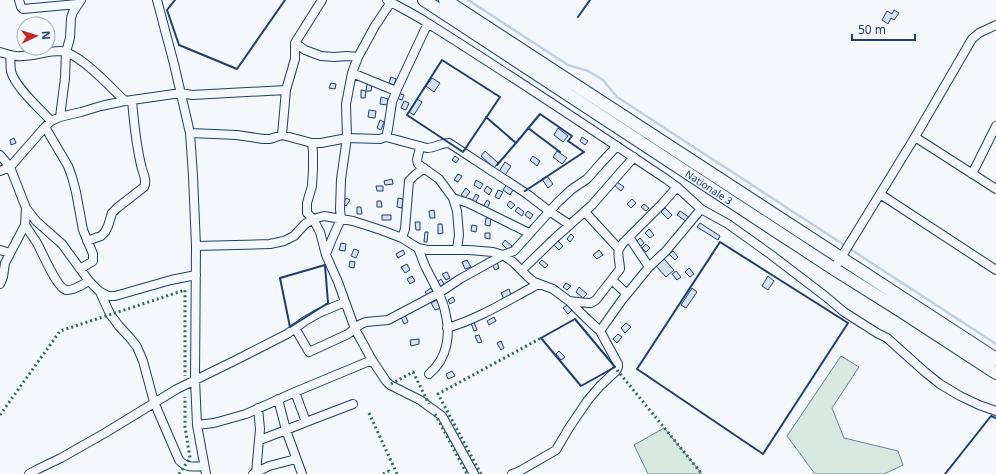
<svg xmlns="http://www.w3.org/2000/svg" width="996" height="474" font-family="'Noto Sans',sans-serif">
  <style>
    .green { fill: #d7e8df; stroke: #687fa3 }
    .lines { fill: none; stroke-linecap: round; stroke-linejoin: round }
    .stream { stroke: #bed0e5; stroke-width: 2.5 }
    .building { fill: #d5e0f0; stroke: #1d3f73 }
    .street-casing { stroke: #1d3f73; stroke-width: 10 }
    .primary-casing { stroke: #1d3f73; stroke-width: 14 }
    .street { stroke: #f4f7fb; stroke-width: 8 }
    .primary { stroke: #f4f7fb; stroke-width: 12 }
    .hedge { stroke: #2c6c60; stroke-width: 3; stroke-dasharray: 2 3; stroke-linecap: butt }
    .wall { stroke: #1d3f73; stroke-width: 2 }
    .labels { text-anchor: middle; stroke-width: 3; stroke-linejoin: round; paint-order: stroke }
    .street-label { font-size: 10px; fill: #1d3f73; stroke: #f4f7fb }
  </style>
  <rect width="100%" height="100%" fill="#f4f7fb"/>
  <path class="green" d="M841 356 859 367 832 408 844 438 898 451 903 465 884 474H815L787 436Z
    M664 428 702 474H648L634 445Z"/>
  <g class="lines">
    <path class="stream" d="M468 0 568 65 588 71 603 80 617 97 996 344"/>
  </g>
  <path class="building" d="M894 10 899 13 894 20 891 18 888 24 882 20 887 11 892 14Z
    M391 77 396 79 394 85 389 83Z
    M432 78 440 83 434 92 426 86Z
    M331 83 336 84 335 89 329 88Z
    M367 84 372 85 371 91H366Z
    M361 90 366 91 365 98H361Z
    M397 93 404 95 402 100 396 98Z
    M381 97 388 99 387 105 380 104Z
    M417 99 422 102 414 115 409 112Z
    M404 101 409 103 406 110 401 108Z
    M369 110 376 111 375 118 368 117Z
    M380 120 384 122 381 130 377 128Z
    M558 128 568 136 563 142 554 135Z
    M582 137 588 141 585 145 580 141Z
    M14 138 16 143 11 145 10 140Z
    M485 151 498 163 494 168 481 156Z
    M557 151 567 158 562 164 553 157Z
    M455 156 459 159 456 163 452 160Z
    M533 156 540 161 537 166 530 160Z
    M505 162 511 166 504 177 498 173Z
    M458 174 462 176 458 182 454 180Z
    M547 176 553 184 548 188 542 179Z
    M392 179 393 184 385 185 384 181Z
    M476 180 483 184 480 189 474 185Z
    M617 182 624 187 621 191 614 185Z
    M507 184 514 188 510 195 503 190Z
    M376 186H383V191H377Z
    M487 186 492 190 489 195 484 191Z
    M466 188 470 192 465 198 461 195Z
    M498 190 503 192 499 199 495 197Z
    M476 194 479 196 475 203 472 201Z
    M346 198 350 200 346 206 343 204Z
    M398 198 403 199 402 208 397 207Z
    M632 199 636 203 631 208 627 204Z
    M487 200 490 202 487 209 483 207Z
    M377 201H381L382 207H377Z
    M510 201 515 205 511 209 507 205Z
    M644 204 649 208 646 211 641 207Z
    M357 207H361L362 214H357Z
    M518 207 524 212 522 216 515 211Z
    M665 208 672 215 668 219 661 212Z
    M434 210 435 218H430L429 211Z
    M528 211 533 215 530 219 525 215Z
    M680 211 690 218 687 222 677 215Z
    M382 215H391V220H382Z
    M486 218H491L490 226 485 225Z
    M415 222H420V230H416Z
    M700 223 720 236 718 240 697 227Z
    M438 224H442L443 233 438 234Z
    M472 225 477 226 476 232 471 231Z
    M649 229 654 235 650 238 645 233Z
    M425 232H428L427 242H424Z
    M485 233H490V239L485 238Z
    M571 234 574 237 570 242 567 239Z
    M640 238 644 243 640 247 636 242Z
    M505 240 512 246 508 250 502 244Z
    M557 240 563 246 559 250 553 244Z
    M341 243 346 244 345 251 339 250Z
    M646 244 650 248 646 252 642 248Z
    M354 249 359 251 356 258 351 256Z
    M403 250 405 254 398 258 396 254Z
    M599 250 603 255 597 259 593 255Z
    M673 251 678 257 675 260 669 254Z
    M663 258 674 270 666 277 655 265Z
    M467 260 471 267 465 269 462 262Z
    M542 260 548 265 545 268 539 263Z
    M350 261 355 262 354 268 349 267Z
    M497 262 499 268 495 270 492 264Z
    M407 264 410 270 405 273 401 267Z
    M689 268 694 274 690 277 685 272Z
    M676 271 681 277 677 280 672 274Z
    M447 272 450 278 446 280 442 274Z
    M412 276 415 281 410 284 407 279Z
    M768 276 774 281 768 290 762 286Z
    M441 279 444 284 439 288 436 283Z
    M566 283 571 286 567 290 563 287Z
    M579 287 587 294 583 298 576 292Z
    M431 288 434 292 428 296 425 292Z
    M692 288 697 292 686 308 681 305Z
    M509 289 511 295 504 299 501 293Z
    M453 297 455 301 450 304 448 300Z
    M437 300 441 308 435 310 431 303Z
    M567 305 572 310 568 314 563 308Z
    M405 315 408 322 404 324 401 317Z
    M494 317 496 321 489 325 487 321Z
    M474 322 477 330 474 331 471 323Z
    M626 323 631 327 625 333 621 328Z
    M618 334 622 337 617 343 613 339Z
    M479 335 482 342 478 343 475 336Z
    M419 339V344L411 346 410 340Z
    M501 341 504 348 501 350 497 343Z
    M559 351 565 357 561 360 556 354Z
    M452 371 455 376 448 379 446 374Z"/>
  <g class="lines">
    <defs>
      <path id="street" d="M19 0 21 7 23 9 77 4
        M157 0 174 64 190 133 193 176 196 246 195 379 197 425 206 474
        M387 0C401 8 416 15 429 24 509 74 588 127 666 179L677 187 701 209 728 224 770 254 825 296 844 312 877 333 887 338 925 372 940 384 960 396 979 405 996 411
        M295 43 305 50 321 56 334 57 347 56 358 57
        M0 52C7 54 14 57 21 56 34 56 47 51 60 51 79 52 111 88 125 101
        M10 55C11 60 10 66 11 71 14 86 41 110 51 121
        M352 73 396 91
        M60 117 65 78 66 52 70 38 71 18 73 12 81 0
        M45 127 68 166 72 177 76 192 83 230 93 254V261L80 269
        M190 133 237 135 263 139H270L282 135 312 143H321L347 138 380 139 386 137 388 129 392 102 398 87 428 23
        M282 135 286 90 295 59V43L322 0
        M386 137 427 148C434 148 441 143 449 143L527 194 549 211 570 225
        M915 137 996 189
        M312 143 313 152V169L312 186 307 203V213L313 219 320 232 326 255 338 282 355 329 372 360 386 381 390 385 420 400 442 416 474 474
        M420 147 417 160 418 164 439 179 453 198 457 211 459 235 457 249
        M0 155 10 167 26 208 36 221 62 244 89 281 99 291 108 296H115L171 280 196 275
        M0 171 10 167 45 127 51 121 60 117 81 112 101 106 125 101 181 93 192 95 286 90
        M972 174 996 126
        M880 194 996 270
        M453 198 468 203 529 233
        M585 212 619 249
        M25 225C29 231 33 237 37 243 42 252 57 288 66 290 72 291 84 284 89 281
        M629 237 649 267
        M402 238 405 229 409 181 415 175 424 168
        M87 241 101 236 105 232 108 226 112 213 117 208 144 187C147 181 144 175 142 169 136 146 134 124 132 100
        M196 246 270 244 284 241 294 236 305 224 313 219 324 216 353 221 381 230 402 238 418 248 428 250H469L493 252 503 255 513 262 528 277 534 282 553 289 569 301 586 318 600 331 618 364V367L616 371 600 386 588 400 569 428 556 450 518 472 512 474
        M418 248C421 255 423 262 426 268 433 282 442 296 445 311 451 334 448 358 429 374
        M0 250 10 253
        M326 254 332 239 341 219 340 209 341 179 347 138 346 104 352 73 358 57 375 26 391 2
        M834 269 915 137 972 39 979 33 996 25
        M522 270 555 238 592 205 634 157
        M612 280 627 294
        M0 284 3 277 5 263 25 225 26 208
        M100 292 110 314 119 326 131 339 137 347 143 361 154 402 179 460C186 468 194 467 204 466
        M569 301 588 303H591L596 300 620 269C620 263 617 253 619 249 620 247 622 245 623 243L662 204 677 187
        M295 328 309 352 348 334 361 324 366 322 388 320 439 293 460 279 503 255 514 251 558 202 572 189 587 179 602 162 617 146
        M447 328C478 319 505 302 533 287L538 284
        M600 331 622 300 649 267 666 251 701 209
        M295 392 306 422 286 430 302 474
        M306 422 353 404
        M197 425 214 423 246 414 295 392 372 360
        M260 440 286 430 278 399
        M256 473 260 429 258 408
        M29 474 38 469 61 458 105 433 177 389 238 359 287 334 305 321 319 313 345 302
        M253 474 269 466 296 459"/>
      <path id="primary" d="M424 0 834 269 901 311 996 373
        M445 0 996 359"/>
    </defs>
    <use href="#street" class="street-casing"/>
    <use href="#primary" class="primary-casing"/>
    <use href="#street" class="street"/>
    <use href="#primary" class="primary"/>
    <path class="hedge" d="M617 370 702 474
      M391 384 413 372 429 404
      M369 413 397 474
      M435 414 467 474
      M0 415 60 331 185 290V376
      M179 474 190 458 185 427V397
      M383 474 389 471 390 474
      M481 474 438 394 541 338"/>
    <path class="wall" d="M175 0 167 10 179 45 237 69 285 0
      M578 17 590 0
      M442 60 500 97 463 152 407 115Z
      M486 117 516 143 497 165
      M528 128 560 152
      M516 143 540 114 572 136 568 141 584 152 525 191
      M720 242 848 323 763 454 637 369Z
      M325 265 328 303 290 327 280 278Z
      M575 319 615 367 581 386 541 338Z
      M945 474 991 416 996 418"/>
  </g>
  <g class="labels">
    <g class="street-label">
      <text transform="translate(709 187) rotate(33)" y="4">Nationale 3</text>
    </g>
  </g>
  <g transform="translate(36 36) rotate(86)"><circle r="19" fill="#f4f7fb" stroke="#9eadc5"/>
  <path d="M0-3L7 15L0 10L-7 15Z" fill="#c62828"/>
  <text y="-6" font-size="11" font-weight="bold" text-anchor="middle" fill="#1d3f73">N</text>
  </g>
  <path d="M852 34v6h63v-6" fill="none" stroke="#1d3f73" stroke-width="2"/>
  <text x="858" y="34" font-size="12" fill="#1d3f73" stroke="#f4f7fb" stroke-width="3" paint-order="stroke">50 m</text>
</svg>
